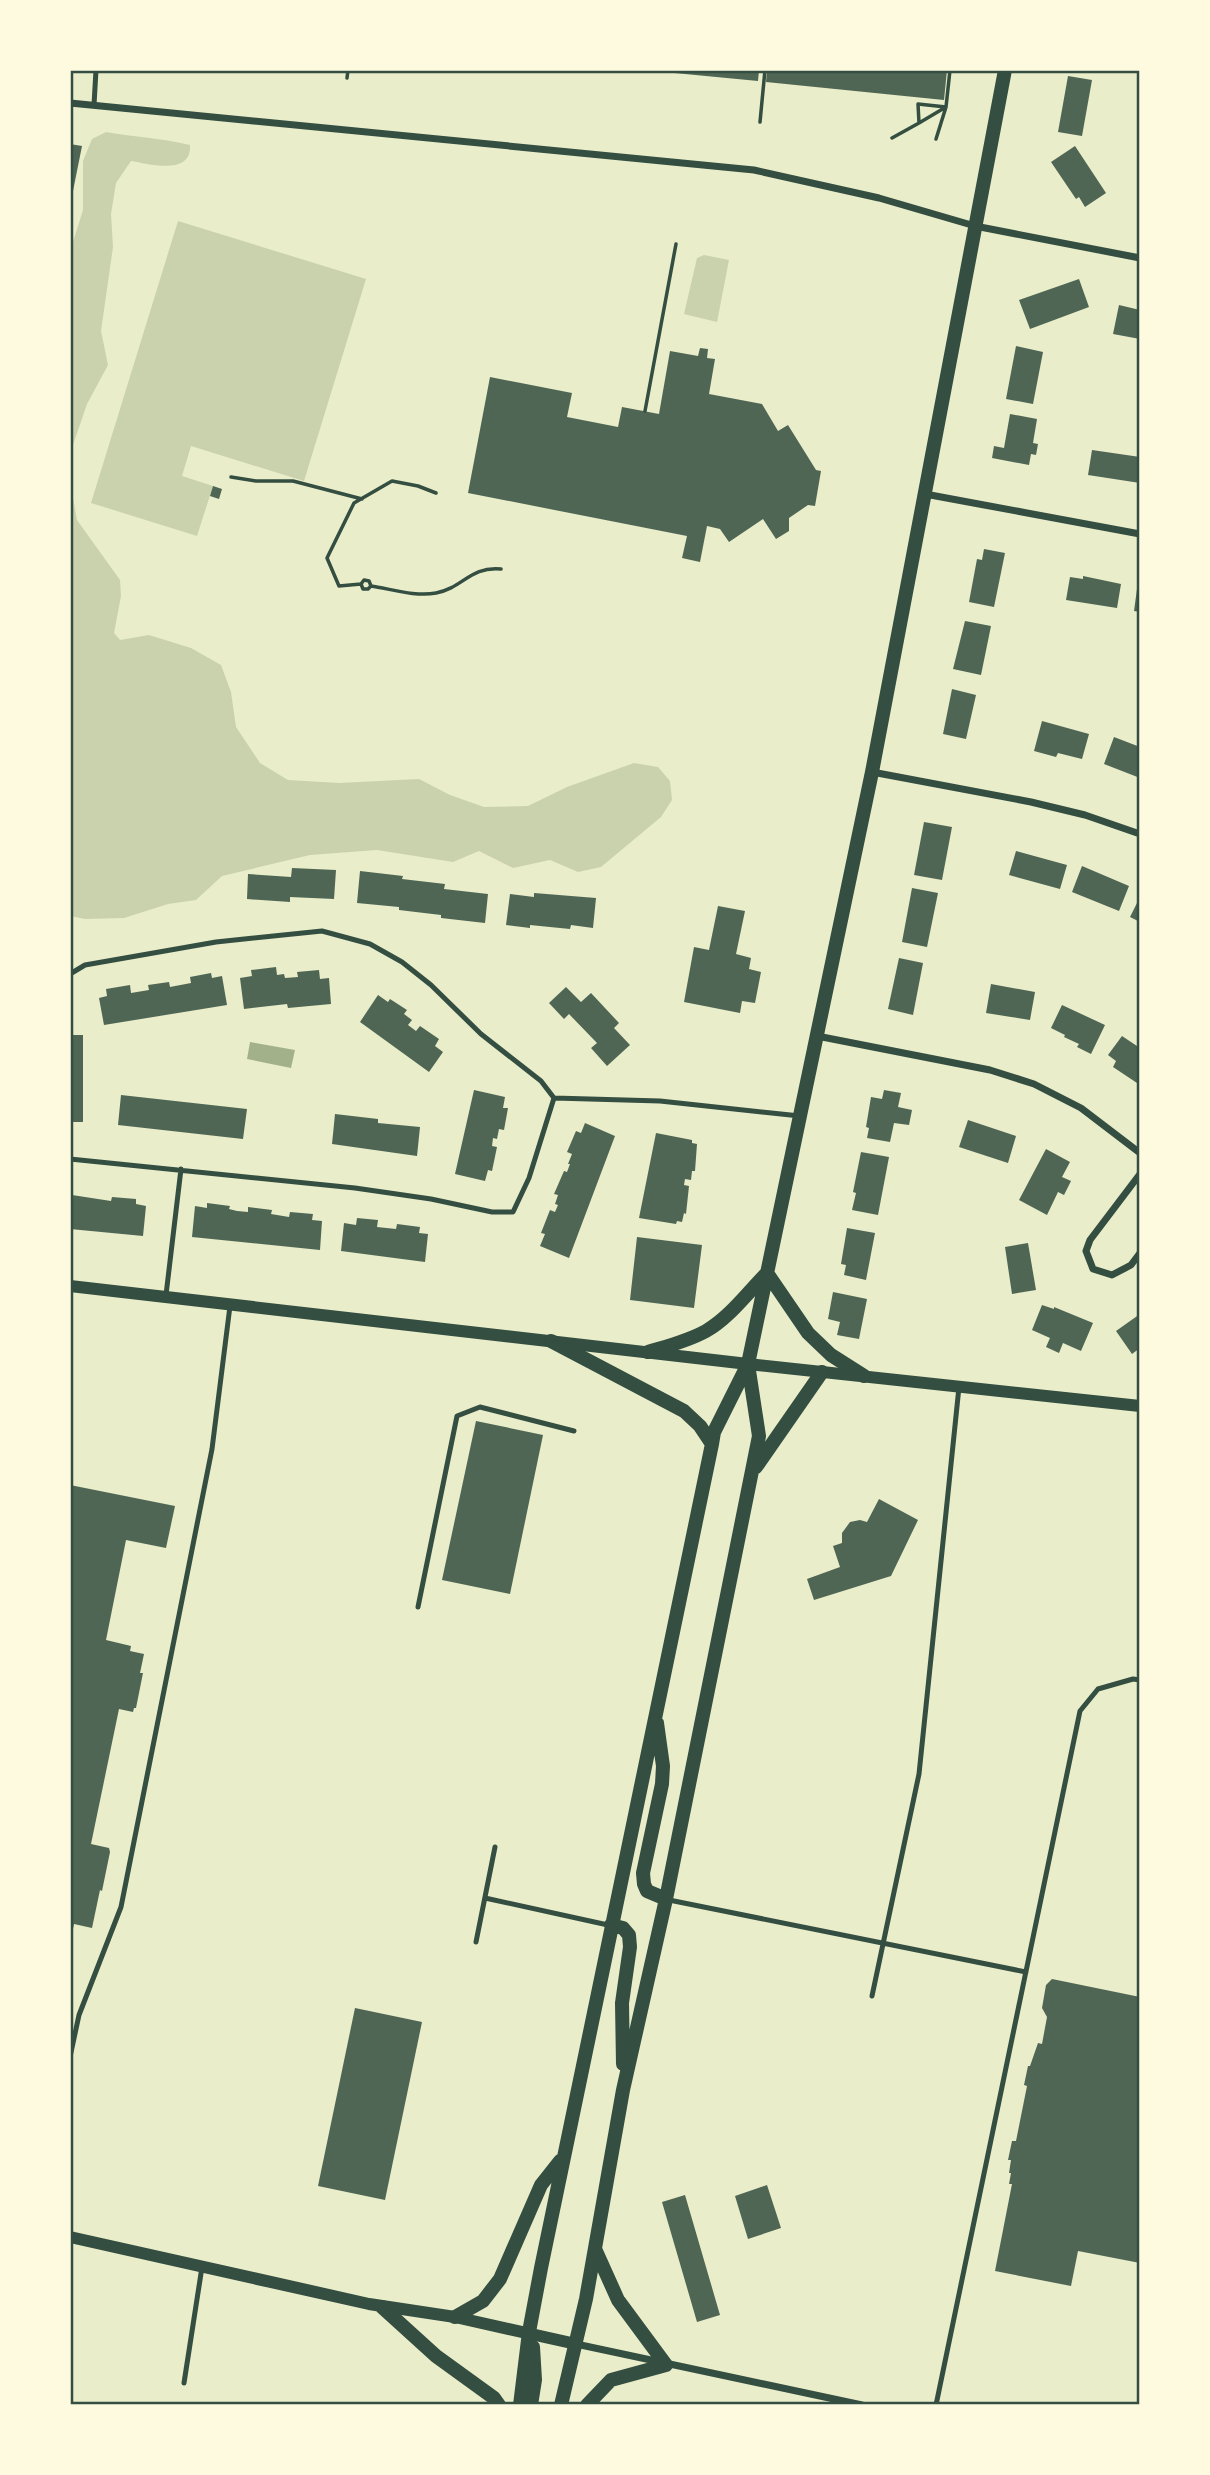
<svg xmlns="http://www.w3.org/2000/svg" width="1210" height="2475" font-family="'Space Grotesk',sans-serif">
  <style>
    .green { fill: #cad2ad }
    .water { fill: #a3b18a }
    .building { fill: #4f6655 }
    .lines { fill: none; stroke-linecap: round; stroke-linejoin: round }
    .path { stroke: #344e41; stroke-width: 3.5 }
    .service { stroke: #344e41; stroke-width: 5 }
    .minor { stroke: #344e41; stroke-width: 7 }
    .tertiary { stroke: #344e41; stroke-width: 12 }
    .secondary { stroke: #344e41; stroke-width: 14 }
    .neatline { fill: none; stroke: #344e41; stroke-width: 2.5 }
  </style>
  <rect width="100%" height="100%" fill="#e9edc9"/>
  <path class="green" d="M106 132C134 137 162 138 190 145 192 176 149 164 131 161L116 183 111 214 113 247 101 331 108 365 87 404 73 445 71 487 77 520 120 580 121 596 114 633 120 640 149 635 191 648 221 665 231 692 236 727 260 763 288 780 339 783 419 779 450 795 484 807 528 806 567 787 634 763 658 767 670 781 672 800 661 817 601 867 578 872 550 860 513 868 479 851 453 862 377 850 310 855 222 876 196 900 168 904 124 918 85 919 70 916V270L72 245 83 210V161L92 139Z
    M178 221 366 279 304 481 191 446 182 476 213 486 197 536 91 503Z
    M704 255 729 260 717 322 684 314 697 258Z"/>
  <path class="water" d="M250 1042 295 1050 291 1068 247 1059Z"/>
  <path class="building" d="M664 70H759L758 81 664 72Z
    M767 70H947L944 100 766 82Z
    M1068 76 1092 80 1082 136 1058 132Z
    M70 144 82 146 71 201H70Z
    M1075 146 1106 193 1085 207 1079 197 1076 199 1051 162Z
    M1079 279 1089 307 1030 329 1019 300Z
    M1119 305 1140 310V339L1113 334Z
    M1016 346 1043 352 1033 404 1006 399Z
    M700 348 708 349 707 358 715 359 709 394 762 404 778 431 788 425 816 470 821 471 815 506 808 505 789 518V531L776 539 763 519 729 542 720 529 707 526 700 562 682 558 687 536 468 493 490 377 572 393 567 417 618 427 622 407 659 414 670 351 698 356Z
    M1010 414 1037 419 1033 443 1038 444 1036 455 1031 454 1029 465 992 458 994 446 1004 448Z
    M1092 450 1140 457V483L1088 475Z
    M213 486 222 489 219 499 210 496Z
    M984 549 1005 553 994 607 969 602 977 559 982 560Z
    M1083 576 1121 584 1117 608 1066 600 1070 577 1083 579Z
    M1137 589H1140V612L1134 611Z
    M965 621 991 626 981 675 953 669Z
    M952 689 976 695 966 739 943 734Z
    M1042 721 1089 734 1082 759 1058 753 1056 757 1034 751Z
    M1114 737 1140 747V778L1104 764Z
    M924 822 952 827 942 880 914 875Z
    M1016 851 1067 865 1060 889 1009 875Z
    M1082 866 1129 886 1119 911 1072 892Z
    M292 868 336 870 334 899 290 897V902L247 899 248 874 291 877Z
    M360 871 403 876 402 879 445 884 444 889 488 894 485 923 441 918V915L399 910V907L357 903Z
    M912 888 938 893 927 947 902 942Z
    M534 893 596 898 593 928 571 925 570 929 530 925V928L506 925 510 894 534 897Z
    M1140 897V922L1130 917Z
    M718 906 745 911 736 954 751 958 749 969 761 972 755 1003 742 1001 740 1013 684 1002 694 947 709 950Z
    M899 958 923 963 913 1015 888 1009Z
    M276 967 277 975 284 974 285 978 298 977 297 972 319 970 320 979 329 978 331 1004 288 1008 287 1004 244 1009 240 978 252 976 251 970Z
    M211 973 212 978 222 976 227 1005 104 1025 99 998 107 996 106 989 130 985 131 993 149 990 148 985 169 982 170 987 191 983 190 977Z
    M991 984 1035 992 1030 1020 986 1013Z
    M566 987 581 1002 591 993 619 1023 614 1028 630 1045 607 1066 591 1048 597 1043 569 1014 564 1019 549 1003Z
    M378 995 388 1002 390 999 407 1010 404 1014 412 1020 408 1025 416 1031 420 1026 439 1039 435 1046 443 1052 429 1072 360 1022Z
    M1062 1005 1105 1025 1091 1054 1077 1047 1079 1044 1064 1037 1065 1035 1051 1028Z
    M70 1035H83V1122H70Z
    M1122 1036 1140 1048V1085L1113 1067 1116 1061 1108 1055Z
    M474 1090 505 1097 503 1108H508L504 1130 499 1129 497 1139 493 1138 492 1146 497 1147 492 1171 488 1170 485 1181 455 1174Z
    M884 1090 901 1093 898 1107 912 1110 909 1125 894 1123 890 1142 867 1138 869 1128 866 1127 871 1097 882 1099Z
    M121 1095 247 1109 243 1139 118 1125Z
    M335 1114 378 1119V1123L420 1127 417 1156 332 1144Z
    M968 1120 1016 1136 1008 1163 959 1147Z
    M585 1123 615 1136 569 1258 540 1246 545 1234 541 1233 550 1210 555 1212 558 1205 555 1204 558 1195 554 1194 564 1171 567 1172 570 1164H568L572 1154 567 1152 576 1131 581 1133Z
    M656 1133 692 1140V1143L697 1144 695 1171H692L691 1180 685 1179 684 1185 689 1186 686 1214 684 1213 682 1222 677 1221 676 1224 639 1218Z
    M1046 1149 1070 1162 1062 1177 1071 1181 1064 1195 1058 1192 1047 1215 1019 1200Z
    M861 1152 889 1157 878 1215 852 1210 856 1193 853 1192Z
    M72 1195 111 1201 112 1197 136 1199V1204L146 1206 143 1236 70 1229Z
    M207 1203 230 1206 229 1209 237 1211 248 1212V1207L272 1210 271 1214 289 1217 290 1212 313 1214 312 1220 322 1221 320 1250 192 1237 195 1206 207 1208Z
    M357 1218 378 1220 377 1227 396 1229 397 1224 420 1227 419 1233 428 1234 425 1262 341 1251 344 1223 356 1225Z
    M847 1228 875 1233 866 1280 844 1275 846 1265 841 1264Z
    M637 1237 702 1245 694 1308 630 1300Z
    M1028 1243 1036 1290 1012 1294 1005 1247Z
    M833 1292 867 1299 859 1339 837 1335 840 1322 828 1319Z
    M1042 1305 1054 1309V1307L1093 1323 1081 1351 1063 1343 1059 1353 1046 1347 1050 1338 1032 1330Z
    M1140 1314V1348L1132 1354 1116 1331Z
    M476 1421 543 1435 510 1594 442 1580Z
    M70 1485 175 1506 166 1548 126 1540 106 1640 131 1646 130 1651 144 1654 140 1673H143L136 1708H134L133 1712 119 1709 91 1844 109 1848 110 1852 102 1891 100 1890 92 1928 74 1924 71 1939Z
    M879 1499 918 1520 891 1576 814 1600 807 1579 840 1567 833 1546 842 1543V1533L850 1522 860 1520 867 1522Z
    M1052 1979 1140 1997V2263L1078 2251 1071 2286 995 2271 1012 2184H1009L1011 2173H1009L1011 2160H1008L1012 2141H1016L1027 2086 1024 2085 1028 2066H1030L1038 2043 1042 2044 1047 2017 1042 2008 1046 1985Z
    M355 2008 422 2022 385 2200 318 2186Z
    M767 2185 781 2228 748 2239 735 2196Z
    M685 2195 720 2315 697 2322 662 2202Z"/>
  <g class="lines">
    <path class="path" d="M347 78 348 70
      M918 104 946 107 919 123Z
      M760 122 765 70
      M892 138 919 123
      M936 139 946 107 950 70
      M645 411 676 244
      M231 477 256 481H293L362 499
      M436 493 418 486 392 481 354 503 327 558 339 586 361 584 364 580 369 581 371 586C391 589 416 597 436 593 463 588 470 566 501 569
      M361 584 363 589H368L371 586"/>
    <path class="service" d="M94 105 96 70
      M70 974 85 965 216 942 322 931 370 944 402 962 431 985 481 1034 541 1081 554 1098
      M554 1098 660 1101 800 1116
      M70 1159 355 1188 431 1199 492 1212H513L529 1178 554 1098
      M166 1295 181 1169
      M418 1607 457 1416 480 1407 574 1431
      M485 1898 608 1925
      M669 1900 1026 1972
      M476 1942 495 1847
      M872 1996 919 1774 959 1387
      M70 2057 79 2015 121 1907 212 1449 230 1306
      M184 2383 202 2267
      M936 2405 1080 1711 1098 1689 1133 1679 1140 1680"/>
    <path class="minor" d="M70 103 754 170 879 198 975 226 1140 258
      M925 494 1140 534
      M872 772 1031 802 1085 815 1140 834
      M817 1036 990 1070 1034 1084 1081 1108 1140 1153
      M1140 1174 1090 1240 1086 1251 1093 1269 1112 1275 1131 1265 1140 1253
      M576 2344 862 2405"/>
    <path class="tertiary" d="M70 1286 748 1364 1140 1406
      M70 2237 369 2304 455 2317 576 2344"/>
    <path class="secondary" d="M551 1341 684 1411 700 1426 712 1444
      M648 1352C668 1346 688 1341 706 1331 730 1317 748 1292 767 1273L808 1333 831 1355 864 1376
      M756 1467 822 1372
      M657 1723 663 1766 662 1784 643 1873 644 1884 647 1891 666 1899
      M611 1925 623 1928 629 1935 630 1947 622 2003 623 2064
      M382 2307 436 2356 494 2398 499 2405
      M455 2317 483 2301 500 2279 541 2185 560 2161
      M520 2405 529 2332 541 2268 712 1444 714 1432 748 1364 872 772 1005 70
      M531 2405 535 2380 533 2347
      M561 2405 586 2299 623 2090 666 1899 759 1436 748 1364
      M587 2405 611 2380 666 2365 618 2300 596 2251"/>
  </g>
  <rect width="1210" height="2475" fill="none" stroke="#fefae0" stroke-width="144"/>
  <rect x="72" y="72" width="1066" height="2331" class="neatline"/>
</svg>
